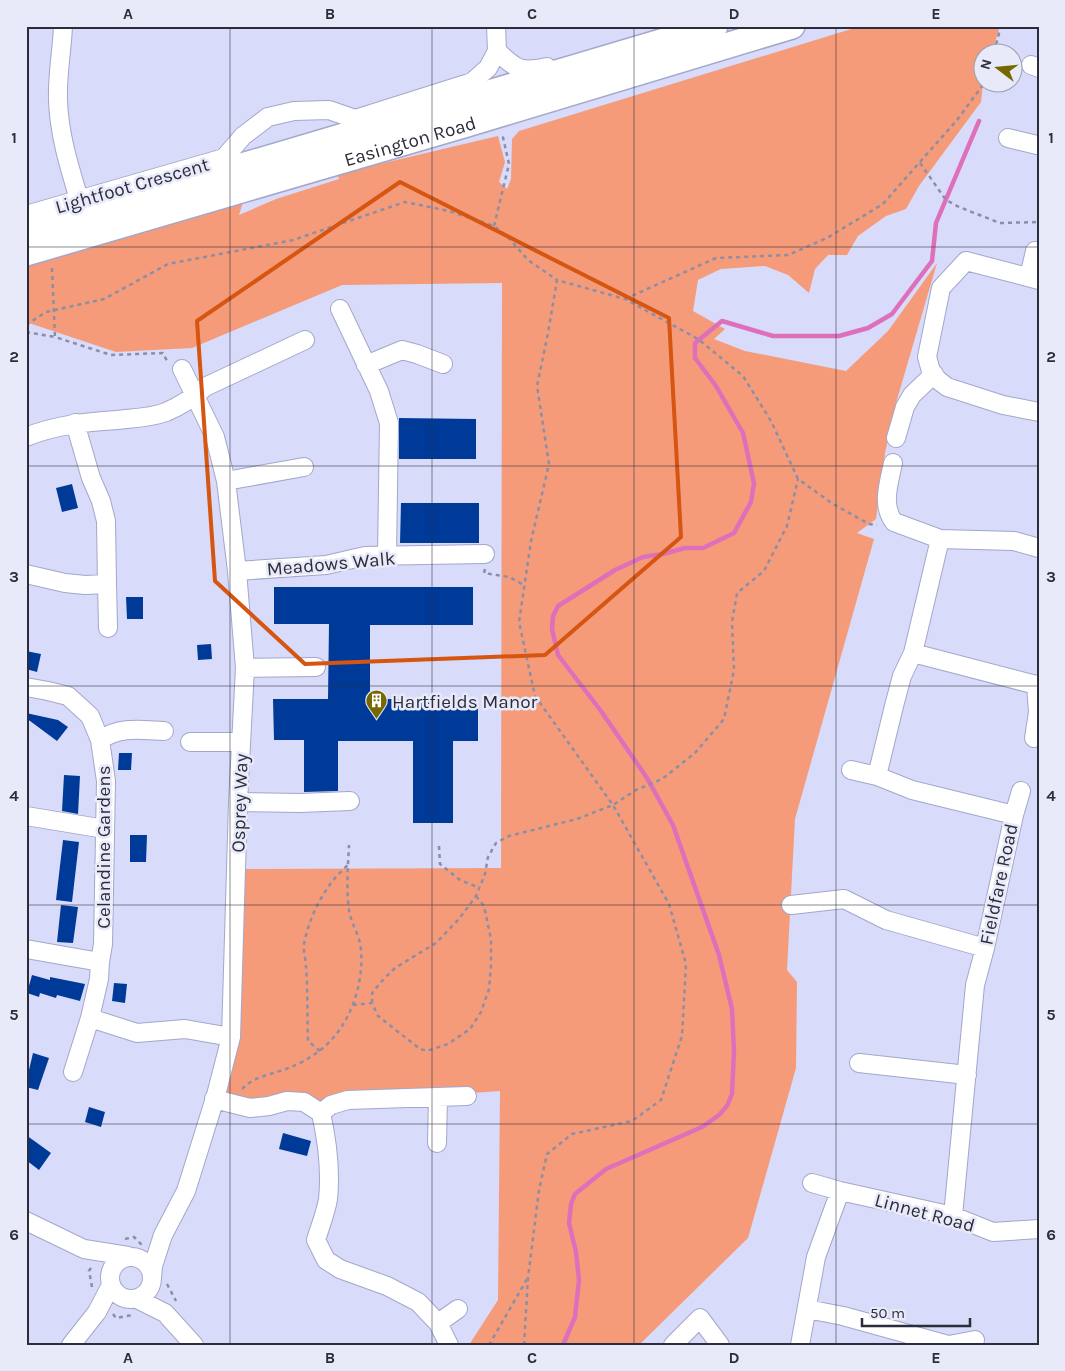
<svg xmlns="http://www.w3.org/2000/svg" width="1065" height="1371" font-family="Karla,sans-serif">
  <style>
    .green { fill: #f69b7a }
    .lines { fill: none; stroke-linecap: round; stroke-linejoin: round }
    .stream { stroke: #de6fbb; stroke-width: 4.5 }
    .building { fill: #003a98 }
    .minor-casing { stroke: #a3a7ca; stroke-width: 20 }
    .highway-casing { stroke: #a3a7ca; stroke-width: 28 }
    .path { stroke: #8c8ea5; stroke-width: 2.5; stroke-dasharray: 4 4; stroke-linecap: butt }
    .minor { stroke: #fff; stroke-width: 18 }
    .highway { stroke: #fff; stroke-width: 25 }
    .marked { fill: none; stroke: #d55511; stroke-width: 4; stroke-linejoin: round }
    .grid { fill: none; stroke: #2b2d3b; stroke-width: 1; stroke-opacity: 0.55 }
    .labels { text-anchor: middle; stroke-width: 5; stroke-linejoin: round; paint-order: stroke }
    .street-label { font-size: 19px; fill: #2b2d3b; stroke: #e8eaf9 }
    .poi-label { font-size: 19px; fill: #2b2d3b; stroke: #e8eaf9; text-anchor: start }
    .neatline { fill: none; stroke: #2b2d3b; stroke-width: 2 }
    .grid-label { font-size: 16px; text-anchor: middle; font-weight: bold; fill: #2b2d3b }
  </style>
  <rect width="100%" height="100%" fill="#d8dbf9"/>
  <path class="green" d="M861 26H1000L992 52H982V73L979 79 983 84 981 102 919 186 906 209 886 216 858 236 847 255H828L815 269 809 293 788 275 765 266 721 269 698 280 693 311 725 329 714 339 745 351 846 371 888 331 937 263 896 403 885 453 876 519 857 533 874 539 795 819 787 970 797 982 796 1068 748 1238 639 1345H469L498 1300 500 1091 330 1103 269 1104 216 1095 240 869 501 868 502 283 342 285 192 348 116 352 26 322V266L243 202 239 215 276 199 339 179 337 174 498 136 505 162 499 182 507 189 511 179 512 139 519 131Z"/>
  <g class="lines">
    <path class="stream" d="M563 1345 575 1317 579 1280 576 1252 569 1223 571 1204 575 1194 606 1169 702 1127 719 1115 727 1106 732 1094 734 1051 732 1009 719 955 673 825 647 778 601 711 558 655 552 629 553 616 558 606 615 570 643 557 663 554 685 548H703L734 533 751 502 754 483 743 433 716 386 695 358V343L722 321 773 336H839L868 328 892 314 932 261 936 223 979 121"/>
  </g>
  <path class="building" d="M399 418 476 419V459H399Z
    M72 484 78 508 62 512 56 488Z
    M401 503H479V543H400Z
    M274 587H473V625H370V699H478V741H453V823H413V741H338V791L304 792V740H274L273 699H328L329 624H274Z
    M126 597H143V619H127Z
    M211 644 212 659 198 660 197 645Z
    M26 651 41 654 37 672 26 669Z
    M26 713 58 720 68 727 57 741 26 718Z
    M119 753H132L131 770H118Z
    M64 775 80 776 78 814 62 811Z
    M130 835H147L146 862H130Z
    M63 840 79 842 72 902 56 900Z
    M61 905 78 907 73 943 57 942Z
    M32 975 50 980V977L85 984 80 1001 57 995 56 998 40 993 39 997 27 993Z
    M114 983 127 984 125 1003 112 1001Z
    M33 1053 49 1058 38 1090 26 1087V1069L29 1070Z
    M89 1107 105 1112 101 1127 85 1122Z
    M283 1133 311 1141 307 1156 279 1149Z
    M26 1135 51 1153 39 1170 26 1160Z"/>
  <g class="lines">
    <defs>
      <path id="minor" d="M63 26C62 51 57 75 58 100 59 134 69 166 79 199
        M497 51C516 69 520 73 547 67
        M1031 65 1039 68
        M1008 138 1037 145
        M26 215 224 158 243 136 268 117 294 111 329 110 355 119 472 82 488 68 497 51 496 26
        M1029 277 1035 251
        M1039 280 966 261 941 288 927 357 931 371 938 380 947 387 1003 405 1039 412
        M340 309 379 391 389 423 387 556
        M366 365 402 350 417 354 443 364
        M26 437C55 425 86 422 117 420 134 418 150 418 166 412 180 406 194 397 205 387L305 340
        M896 438 905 407 912 395 934 374
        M893 463C889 483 881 505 894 522L940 539 1014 541 1039 548
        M226 481 304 467
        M940 539 913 653 902 676 894 706 877 776 912 790 1014 815 985 948 975 985 953 1216
        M237 571 326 565 365 556 485 554
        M26 574 65 583 85 585 107 584 106 521 101 501 91 478 75 423
        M107 584 108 628
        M913 653 1036 685
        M245 668 316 667
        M26 687 48 691 68 696 90 716 100 740 106 781 103 944 100 962
        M1034 738 1038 712 1036 685 1039 684
        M100 740C120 726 141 730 164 731
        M190 742H241
        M851 770 877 776
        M238 802 300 803 350 801
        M1014 815 1021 791
        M26 816 105 829
        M791 905 844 899 886 920 985 948
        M26 949 100 962 99 979 90 1018
        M859 1063 967 1075
        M73 1072 90 1018 137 1033 185 1029 231 1037
        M214 1099 250 1108 269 1106 287 1101 304 1102 321 1113C327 1140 331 1171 328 1199 326 1212 320 1227 316 1240L326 1260 340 1269 387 1286 418 1302 438 1323 449 1345
        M321 1113 331 1105 348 1100 467 1096
        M437 1143 438 1098
        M812 1183 840 1191 953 1216 993 1232 1039 1229
        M26 1221 84 1249 128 1256
        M110 1278a21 21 0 1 1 42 0a21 21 0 1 1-42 0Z
        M152 1278 153 1266 163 1235 186 1191 216 1095 231 1037 238 802 245 668 237 571 226 481 215 437 182 369
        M137 1299 165 1313 194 1345
        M807 1309 843 1316 948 1345
        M438 1323 458 1309
        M71 1345 97 1312 111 1285
        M673 1345 700 1318 720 1345
        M800 1345 816 1257 840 1191
        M949 1345 975 1340"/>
      <g id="highway">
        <path d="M26 230 715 26"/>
        <path id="s1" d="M26 253 467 124 792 26"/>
      </g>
    </defs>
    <use href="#minor" class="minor-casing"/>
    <use href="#highway" class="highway-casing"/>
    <path class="path" d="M994 52 1001 26
      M920 163 946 200 959 207 1000 223 1039 222
      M494 226 509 164 502 133
      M52 268 55 337 111 355 163 353 168 363
      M625 299 716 258 788 255 827 238 883 204 957 120 985 82
      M26 325 46 312 104 299 168 264 293 240 405 202 449 211 494 226 507 236 528 260 557 280
      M26 332 55 337
      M485 569 484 573 509 577 524 585
      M439 846 440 864 460 880 480 888
      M372 1003V993L382 981 395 968 436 943 459 919 476 896 485 874 488 857 496 843 509 836 577 819 613 805 636 790 662 779 695 753 724 719 734 670 732 622 737 593 764 571 787 526 798 479
      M353 1005 372 1003 378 1016 420 1049 427 1051 448 1044 470 1029 481 1012 489 989 491 965V939L484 906 476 896
      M320 1051 308 1041C307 1016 308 991 306 967 306 960 303 951 304 944 310 914 325 885 348 865
      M242 1089C255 1076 269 1075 286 1069 297 1065 309 1059 319 1051 349 1029 364 986 361 950 360 935 351 924 349 910 346 889 348 866 349 845
      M125 1239 134 1237 143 1246
      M167 1284 176 1301
      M92 1287 89 1271 92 1266
      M113 1314 116 1318 133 1315
      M489 1345 527 1279
      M524 1345 528 1278 539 1190 547 1154 572 1134 632 1121 661 1100 682 1036 686 964 669 904 613 805 535 696 519 622 531 541 549 464 537 386 548 333 557 280 625 299 698 339 743 376 771 421 798 479 833 504 869 524 877 525"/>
    <use href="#minor" class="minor"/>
    <use href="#highway" class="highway"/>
  </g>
  <path class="marked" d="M400 182 669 318 681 537 545 655 305 664 215 581 197 321Z"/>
  <path class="grid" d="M230 26V1345M432 26V1345M634 26V1345M836 26V1345M26 247H1039M26 466H1039M26 686H1039M26 905H1039M26 1124H1039"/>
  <defs>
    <symbol id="building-pin" viewBox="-11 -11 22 30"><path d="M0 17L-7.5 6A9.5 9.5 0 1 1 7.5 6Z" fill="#756800" stroke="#e8eaf9"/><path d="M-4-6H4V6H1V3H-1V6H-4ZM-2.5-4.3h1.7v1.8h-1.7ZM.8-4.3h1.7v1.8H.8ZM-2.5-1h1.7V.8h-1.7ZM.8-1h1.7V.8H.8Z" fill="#fff"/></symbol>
  </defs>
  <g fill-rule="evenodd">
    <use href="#building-pin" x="364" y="688" width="25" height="34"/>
  </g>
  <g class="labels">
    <g class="street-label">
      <text dy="7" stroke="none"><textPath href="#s1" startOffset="400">Easington Road</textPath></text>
      <text transform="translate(132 185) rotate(-16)" y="7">Lightfoot Crescent</text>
      <text transform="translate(331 563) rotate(-5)" y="7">Meadows Walk</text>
      <text transform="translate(239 803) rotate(-88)" y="7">Osprey Way</text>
      <text transform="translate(103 847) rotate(-90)" y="7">Celandine Gardens</text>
      <text transform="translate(998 884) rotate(-78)" y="7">Fieldfare Road</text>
      <text transform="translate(925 1212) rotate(15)" y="7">Linnet Road</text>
    </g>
    <g class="poi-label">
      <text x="392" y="708">Hartfields Manor</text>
    </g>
  </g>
  <rect width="1065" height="1371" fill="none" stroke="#e8eaf9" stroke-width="55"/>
  <g transform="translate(998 68) rotate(286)"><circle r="24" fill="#e8eaf9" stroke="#9c9ead"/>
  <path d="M0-4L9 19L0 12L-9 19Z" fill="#756800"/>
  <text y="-8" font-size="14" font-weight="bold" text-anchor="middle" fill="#2b2d3b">N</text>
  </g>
  <path d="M862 1318v8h108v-8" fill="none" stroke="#2b2d3b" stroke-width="2.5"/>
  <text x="870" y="1318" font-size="15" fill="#2b2d3b" stroke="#e8eaf9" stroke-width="4" paint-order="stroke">50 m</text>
  <rect x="28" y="28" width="1010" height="1316" class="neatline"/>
  <g class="grid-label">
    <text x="128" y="19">A</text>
    <text x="330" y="19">B</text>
    <text x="532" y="19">C</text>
    <text x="734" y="19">D</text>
    <text x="936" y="19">E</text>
    <text x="14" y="143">1</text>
    <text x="1051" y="143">1</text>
    <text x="14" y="362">2</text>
    <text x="1051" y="362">2</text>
    <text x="14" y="582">3</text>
    <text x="1051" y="582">3</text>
    <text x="14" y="801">4</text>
    <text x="1051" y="801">4</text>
    <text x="14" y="1020">5</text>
    <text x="1051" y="1020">5</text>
    <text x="14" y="1240">6</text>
    <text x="1051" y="1240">6</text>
    <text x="128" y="1363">A</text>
    <text x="330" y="1363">B</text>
    <text x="532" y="1363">C</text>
    <text x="734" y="1363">D</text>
    <text x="936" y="1363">E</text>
  </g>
</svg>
